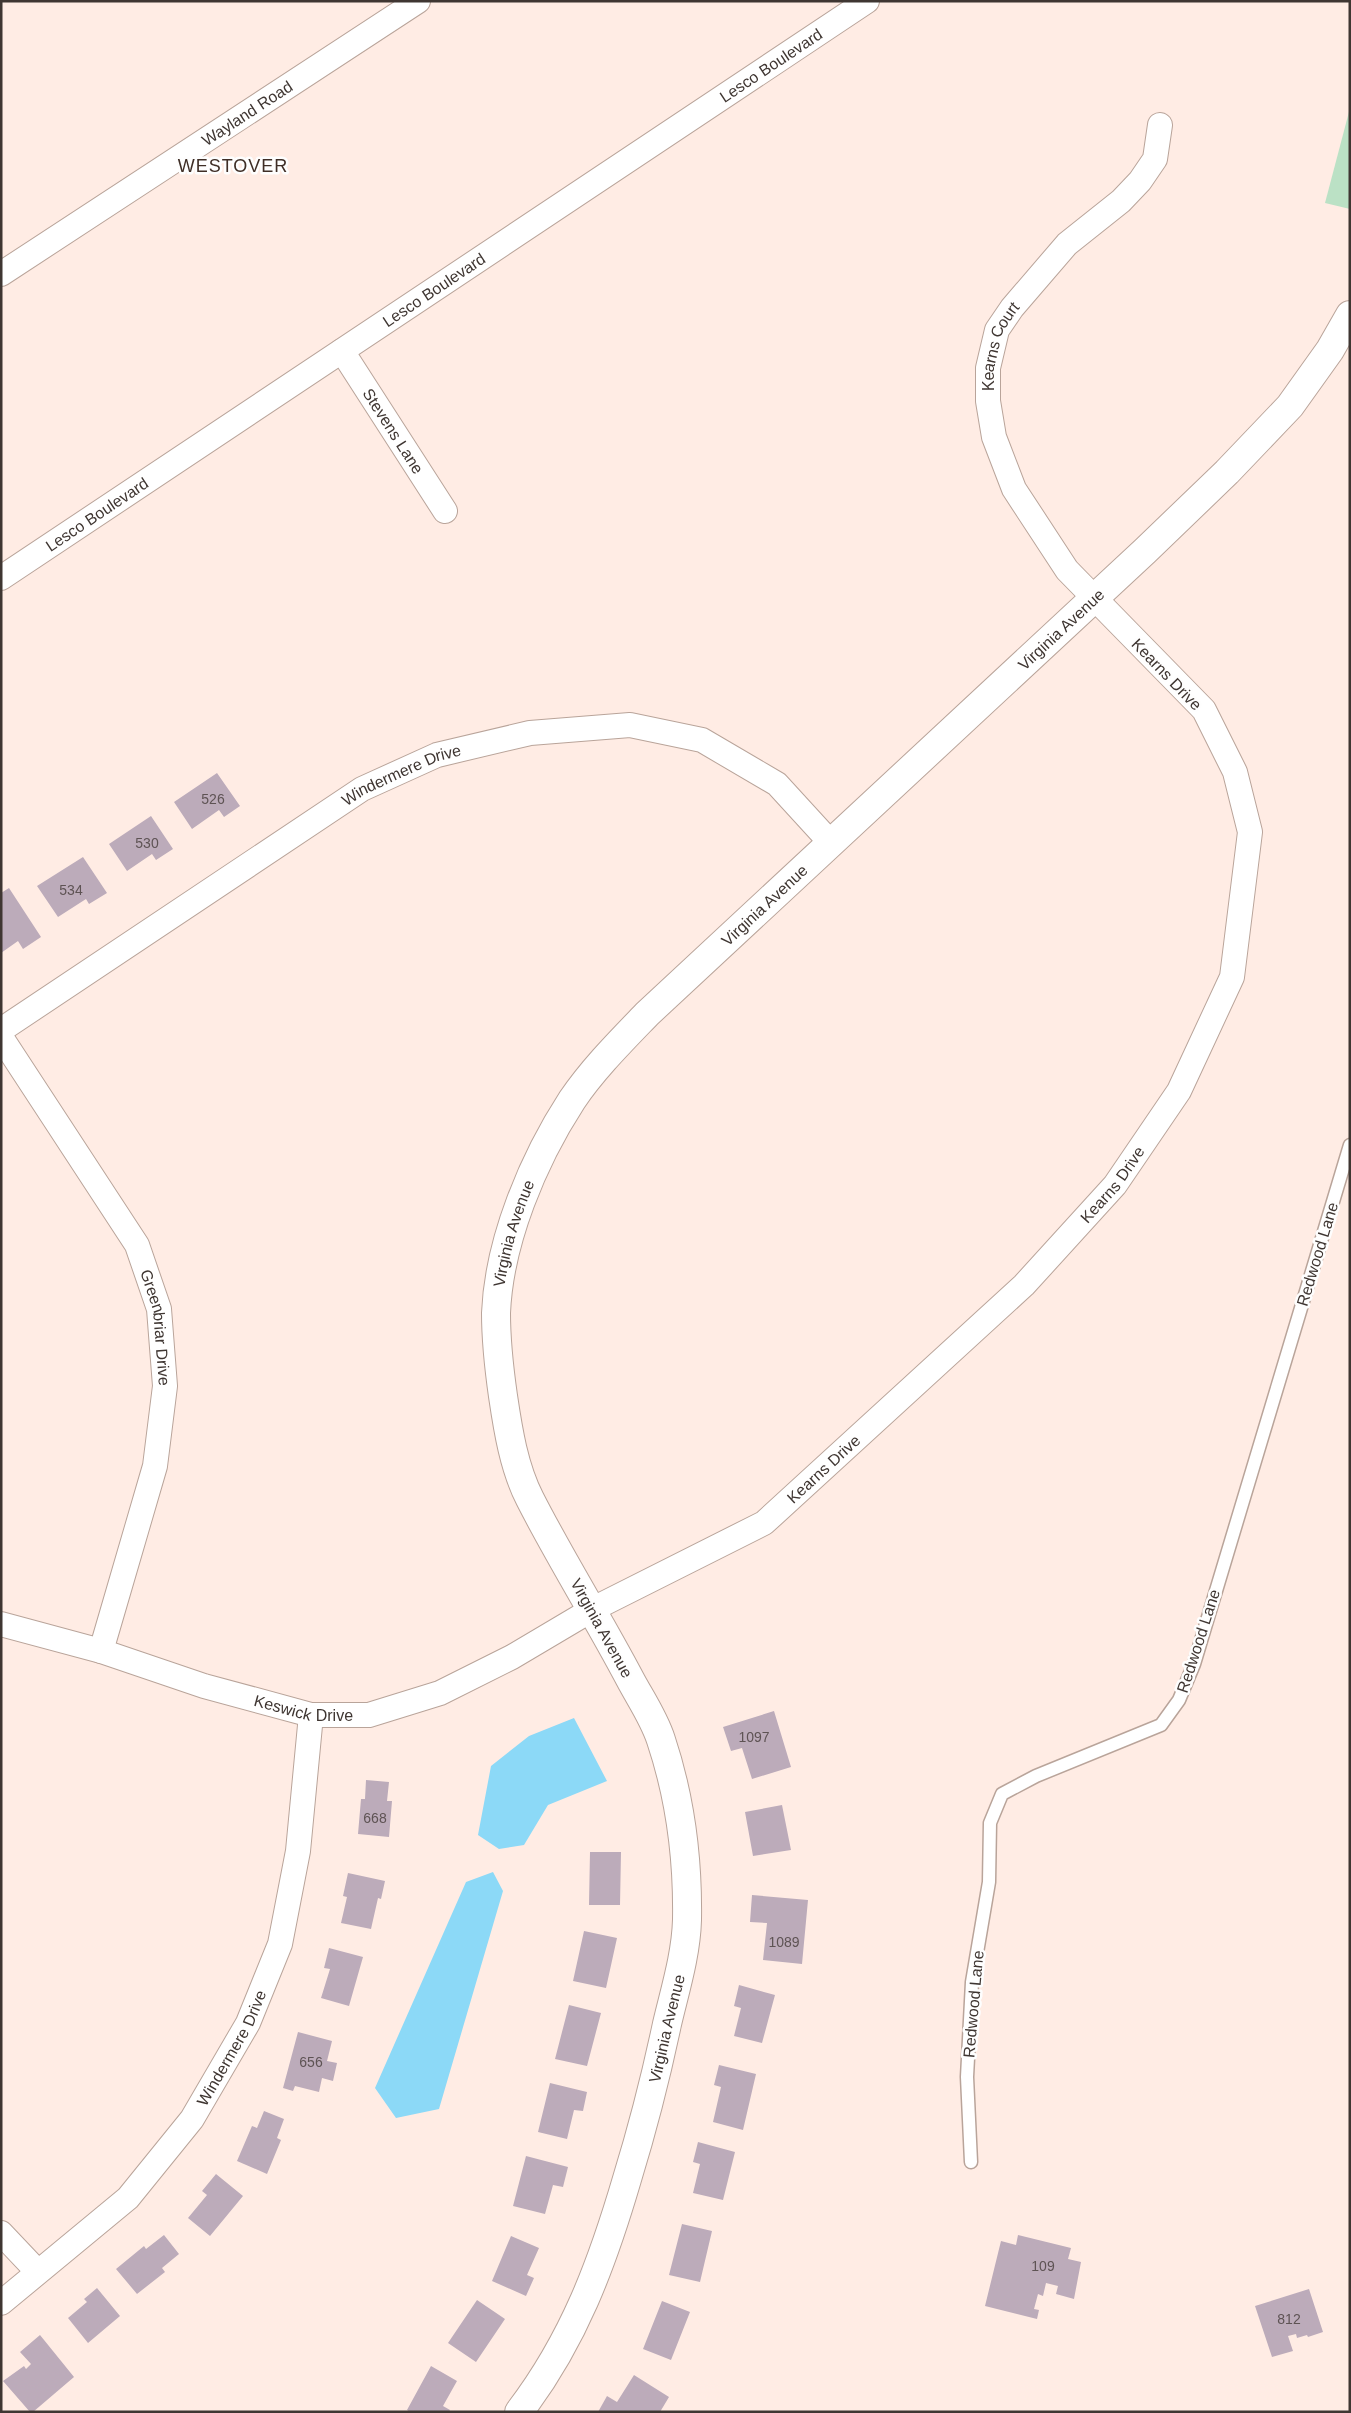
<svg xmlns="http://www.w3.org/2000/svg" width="1351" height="2413" font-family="Arial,sans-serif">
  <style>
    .green { fill: #bbe1c5 }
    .water { fill: #8cd9f7 }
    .building { fill: #bcabba }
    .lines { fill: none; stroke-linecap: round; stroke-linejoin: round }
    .lane-casing { stroke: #b9a49a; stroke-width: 15 }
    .street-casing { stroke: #b9a49a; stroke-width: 26 }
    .secondary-casing { stroke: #b9a49a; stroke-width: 30 }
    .lane { stroke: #fff; stroke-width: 12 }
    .street { stroke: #fff; stroke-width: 24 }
    .secondary { stroke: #fff; stroke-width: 28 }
    .labels { text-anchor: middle; stroke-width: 5; stroke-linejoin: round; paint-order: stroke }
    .number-label { font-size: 14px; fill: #5e5354 }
    .street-label { font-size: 16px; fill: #3f3632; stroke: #fefefe }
    .neighbourhood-label { font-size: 18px; letter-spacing: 1px; fill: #3f2e26; stroke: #fefefe }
  </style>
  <rect width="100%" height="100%" fill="#ffece4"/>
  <path class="green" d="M1350 108V209L1325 203Z"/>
  <path class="water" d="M574 1718 607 1781 548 1805 524 1845 499 1849 478 1835 491 1766 529 1736Z
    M493 1872 503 1891 439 2109 396 2118 375 2088 466 1882Z"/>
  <path class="building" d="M217 773 240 806 224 817 219 810 192 829 174 802Z
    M151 816 173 849 156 860 152 854 127 871 109 844Z
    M83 857 107 893 89 904 86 899 58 917 37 886Z
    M9 888 41 937 23 949 18 941 1 953V893Z
    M774 1711 791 1767 752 1779 742 1748 731 1751 723 1727Z
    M366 1780 389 1782 387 1801H392L389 1837 358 1834 361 1799H365Z
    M782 1805 791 1850 753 1856 745 1812Z
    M590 1852H621L620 1905H589Z
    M348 1873 385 1881 381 1899 378 1898 371 1929 341 1923 347 1897 343 1896Z
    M752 1895 808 1900 802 1964 763 1960 767 1923 750 1922Z
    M584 1931 617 1938 606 1988 573 1981Z
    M329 1948 363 1957 349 2006 321 1998 330 1969 324 1968Z
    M739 1985 775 1995 762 2043 734 2036 741 2008 734 2006Z
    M569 2005 601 2013 587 2066 555 2059Z
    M298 2032 332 2041 327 2061 337 2063 333 2081 322 2078 319 2092 295 2086 293 2091 283 2088Z
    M719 2065 756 2074 743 2130 713 2122 721 2087 714 2085Z
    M550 2083 587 2092 583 2111 574 2110 567 2139 538 2132Z
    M264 2111 284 2119 277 2138 281 2140 267 2174 237 2161 252 2126 257 2128Z
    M698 2142 735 2152 723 2200 693 2193 700 2164 693 2162Z
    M526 2156 568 2167 563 2187 553 2185 545 2214 513 2206Z
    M216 2174 243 2196 210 2236 188 2218 207 2195 202 2191Z
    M682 2224 712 2231 700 2282 669 2275Z
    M164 2235 179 2254 162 2268 165 2272 137 2294 116 2269 144 2246 146 2249Z
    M1018 2235 1071 2248 1068 2259 1081 2262 1074 2299 1056 2294 1058 2286 1046 2283 1043 2296 1038 2294 1034 2309 1039 2310 1037 2319 985 2306 1001 2241 1016 2245Z
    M511 2236 539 2248 527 2275 534 2278 526 2296 492 2281Z
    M97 2288 120 2316 88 2343 68 2318 87 2302 84 2299Z
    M1309 2289 1323 2332 1308 2337 1307 2335 1297 2338 1296 2334 1288 2336 1293 2351 1272 2357 1255 2306Z
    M477 2300 505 2319 476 2362 448 2343Z
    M662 2301 690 2312 671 2360 643 2349Z
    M40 2335 74 2377 33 2412H30L3 2381 24 2366 26 2369 31 2364 20 2352Z
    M431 2366 457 2381 443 2406 450 2410 449 2412H410L407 2410Z
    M634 2375 669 2397 660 2412H598L607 2396 617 2402Z"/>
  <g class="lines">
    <defs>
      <path id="lane" d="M971 2162 967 2077 972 1982 989 1882 990 1823 1002 1794 1036 1776 1161 1725 1179 1700 1194 1664 1350 1145"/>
      <g id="street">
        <path id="s1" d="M1 274 418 1"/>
        <path id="s2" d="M342 351 445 511"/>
        <path id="s3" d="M1 578 867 1"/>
        <path id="s4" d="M1 1030 362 789 437 755 530 733 630 725 702 740 777 784 831 843"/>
        <path id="s5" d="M1 1037 137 1245 159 1309 165 1386 155 1466 101 1651"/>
        <path id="s6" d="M1 1624 101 1651 204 1686 311 1715H369L440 1693 512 1657 593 1609 764 1523 1024 1285 1115 1185 1179 1091 1232 977 1250 832 1235 772 1204 710 1067 570 1014 489 994 437 988 401V368L997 330 1012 308 1067 244 1121 201 1140 181 1155 159 1160 125"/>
        <path d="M1 2233 37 2271"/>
        <path id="s7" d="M1 2303 128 2198 192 2119 248 2023 280 1944 298 1851 311 1715"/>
      </g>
      <g id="secondary">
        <path id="s8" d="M519 2412C574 2340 602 2264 627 2179 643 2127 656 2076 667 2024 675 1990 686 1955 687 1920 688 1859 680 1797 661 1740 654 1718 640 1698 630 1679 598 1618 561 1560 530 1499 514 1468 508 1430 503 1396 499 1368 496 1341 496 1313 499 1241 533 1160 572 1100 593 1069 621 1041 647 1014L1145 551 1227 472 1290 406 1330 350 1350 315"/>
      </g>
    </defs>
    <use href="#lane" class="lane-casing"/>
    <use href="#street" class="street-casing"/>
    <use href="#secondary" class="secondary-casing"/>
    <use href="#lane" class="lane"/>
    <use href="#street" class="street"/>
    <use href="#secondary" class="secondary"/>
  </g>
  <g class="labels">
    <g class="number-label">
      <text x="213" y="804">526</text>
      <text x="147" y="848">530</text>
      <text x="71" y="895">534</text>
      <text x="754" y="1742">1097</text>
      <text x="375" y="1823">668</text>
      <text x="784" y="1947">1089</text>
      <text x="311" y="2067">656</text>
      <text x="1043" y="2271">109</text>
      <text x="1289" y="2324">812</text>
    </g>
    <g class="street-label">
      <text dy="6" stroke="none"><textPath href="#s3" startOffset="925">Lesco Boulevard</textPath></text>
      <text dy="6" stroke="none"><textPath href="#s1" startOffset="294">Wayland Road</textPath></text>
      <text dy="6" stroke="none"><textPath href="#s3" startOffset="520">Lesco Boulevard</textPath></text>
      <text dy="6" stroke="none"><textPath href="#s6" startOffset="2268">Kearns Court</textPath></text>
      <text dy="6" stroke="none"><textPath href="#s2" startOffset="95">Stevens Lane</textPath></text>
      <text dy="6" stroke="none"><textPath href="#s3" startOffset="115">Lesco Boulevard</textPath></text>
      <text dy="6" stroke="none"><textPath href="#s8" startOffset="2080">Virginia Avenue</textPath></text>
      <text transform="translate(1167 674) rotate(46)" y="6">Kearns Drive</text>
      <text dy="6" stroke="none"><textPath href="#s4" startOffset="476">Windermere Drive</textPath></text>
      <text dy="6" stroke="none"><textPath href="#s8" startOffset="1675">Virginia Avenue</textPath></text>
      <text dy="6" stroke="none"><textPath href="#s6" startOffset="1308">Kearns Drive</textPath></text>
      <text dy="6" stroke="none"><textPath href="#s8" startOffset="1254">Virginia Avenue</textPath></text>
      <text transform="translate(1317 1254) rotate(-73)" y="6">Redwood Lane</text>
      <text dy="6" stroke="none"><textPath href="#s5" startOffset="334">Greenbriar Drive</textPath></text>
      <text dy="6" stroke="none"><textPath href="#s6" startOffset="902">Kearns Drive</textPath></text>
      <text transform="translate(602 1628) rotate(61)" y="6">Virginia Avenue</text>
      <text transform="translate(1198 1641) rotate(-72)" y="6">Redwood Lane</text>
      <text dy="6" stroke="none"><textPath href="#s6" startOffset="315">Keswick Drive</textPath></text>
      <text transform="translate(973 2004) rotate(-85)" y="6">Redwood Lane</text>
      <text dy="6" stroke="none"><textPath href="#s8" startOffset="414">Virginia Avenue</textPath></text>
      <text dy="6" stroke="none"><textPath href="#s7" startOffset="348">Windermere Drive</textPath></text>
    </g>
    <g class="neighbourhood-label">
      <text x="233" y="172">WESTOVER</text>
    </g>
  </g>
  <rect width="1351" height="2413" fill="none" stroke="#3f3632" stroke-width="5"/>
</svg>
